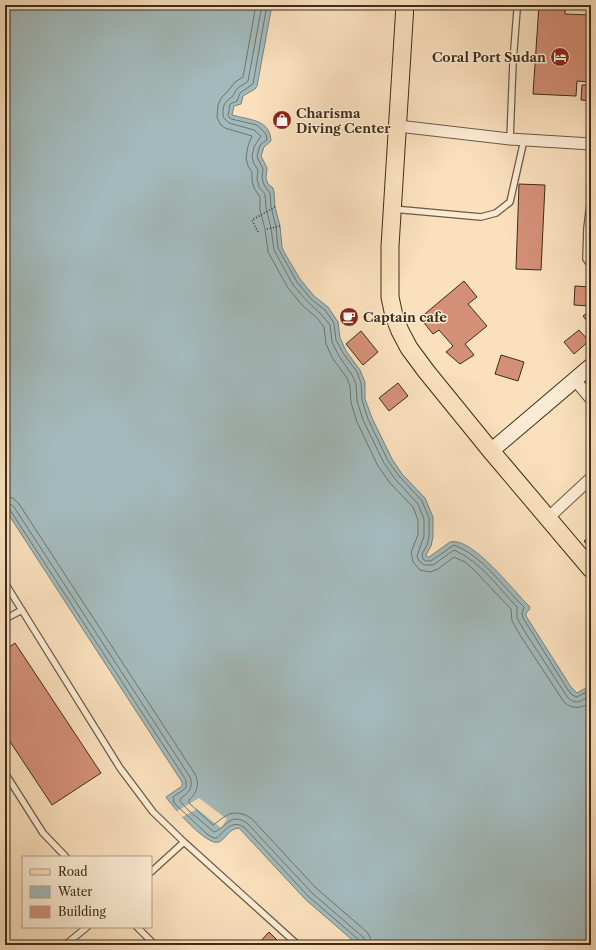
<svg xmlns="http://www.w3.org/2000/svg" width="596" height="950" font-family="'Libre Caslon Text',serif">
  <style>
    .water { fill: #a3babc; stroke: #7a827c }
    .pier { fill: #fae0bd }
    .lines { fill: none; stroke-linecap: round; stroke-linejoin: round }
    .shore { stroke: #70746c; stroke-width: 1 }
    .building { fill: #d49077; stroke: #3d2d1b }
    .lane-casing { stroke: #6c5a44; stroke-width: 8 }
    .street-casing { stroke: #6c5a44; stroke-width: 13 }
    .secondary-casing { stroke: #3d2d1b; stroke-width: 17 }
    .primary-casing { stroke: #3d2d1b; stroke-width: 19 }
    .path { stroke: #3d2d1b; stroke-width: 1.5; stroke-dasharray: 1 2; stroke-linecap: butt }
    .lane { stroke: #fcebd4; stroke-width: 5.5 }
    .street { stroke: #fcebd4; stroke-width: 11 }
    .secondary { stroke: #fcebd4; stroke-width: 15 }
    .primary { stroke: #fae0bd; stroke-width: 17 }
    .labels { text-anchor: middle; stroke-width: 3; stroke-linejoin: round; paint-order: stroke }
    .poi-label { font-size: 13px; font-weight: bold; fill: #3d2d1b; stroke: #fcebd4; text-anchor: start }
  </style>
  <rect width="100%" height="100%" fill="#fae0bd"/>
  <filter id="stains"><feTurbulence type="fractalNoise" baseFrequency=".005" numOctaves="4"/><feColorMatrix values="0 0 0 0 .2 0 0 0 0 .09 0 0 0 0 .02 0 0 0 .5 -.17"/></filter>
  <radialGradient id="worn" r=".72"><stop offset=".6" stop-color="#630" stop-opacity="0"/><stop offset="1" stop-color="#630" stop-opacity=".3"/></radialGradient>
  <path class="water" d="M5 5H272L257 86 255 89 243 96 241 104 234 106 232 115C249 120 270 119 271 141L264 147 261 156 267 168 266 178 268 184 273 188 274 192 275 207 280 226 282 247 284 252 300 279 314 296 328 307 338 322 340 338 346 351 360 370 365 382V399L372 418 392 459 402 474 425 498 433 517V537L431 546 426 555 427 557H429L450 542C472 536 514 592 530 607L529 610 526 613V616L571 687 577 693 584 689 591 688V945H358L305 899 239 828C228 829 227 838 219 842 207 847 172 806 166 797L182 786V782L5 509Z"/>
  <path class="pier" d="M199 798 227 819 221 828 197 809 182 817 177 811Z"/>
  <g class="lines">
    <path class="shore" d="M256 5 243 77 235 82 228 91 221 98 218 105 217 117 220 124 225 128 252 136 248 146 246 158 248 166 252 172V180L254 188 260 197V210L265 229 268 252 288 288 303 306 317 318 324 327 326 344 333 359 347 378 350 386 351 403 357 422 378 466 390 483 413 507 418 520V535L411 552 413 562 420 570 430 572 438 569 454 557 465 562 474 570 511 609 512 621 520 635 564 702C573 710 581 708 591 703
      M262 5 248 81C245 84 241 85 237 89 235 91 234 95 232 97 223 103 223 106 223 117L229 123 254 130 261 136 254 147 252 157 254 164 258 170 257 179 259 187 265 194 266 208 271 228 274 250 293 285 308 302 321 314 330 325 332 342 339 356 352 375 356 384 357 401 363 420 384 463 395 479 418 504 424 519V536L417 556 419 561 424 565H433L454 550C481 562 498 587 517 607V618L525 632 568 698C579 707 581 698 591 697
      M267 5 253 84 240 93 237 101 230 104 228 116 231 119 257 125 266 134 267 140 261 144 259 148 257 157 263 169 262 178 264 185 270 193 271 207 276 227 278 248 297 282 311 299 325 310 334 323 336 340 343 353 357 372 361 383 362 400 368 419 388 461 399 476 422 501 429 518V537L427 545 422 554 423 559 426 561H431L454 545C484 557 501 585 524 607L522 613 523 618 568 690 572 695 577 697 586 692H591
      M5 497 13 498 19 504 195 774C200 784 197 793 189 800V803L213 825C217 823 220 819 224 817 233 810 244 813 252 819L316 888 367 932 370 937 372 945
      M5 503 10 504 14 507 190 777C194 788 188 793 180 799V801L188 810 214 832C227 827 231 811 248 824L312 893 363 937 365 941 366 945
      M5 508 10 510 186 780V788L173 797 174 803 208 835 214 838H217C226 829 233 819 245 828L308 896 359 940 361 945"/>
  </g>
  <path class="building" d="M539 5H565V14L591 15 590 82 577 81 576 96 533 94Z
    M582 85H591V101L581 100Z
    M519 184 545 185 541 270 516 269Z
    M464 281 477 297 468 304 487 326 465 344 474 355 460 364 446 352 453 346 439 330 433 334 420 318Z
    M575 286 590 287 589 306 574 305Z
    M591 310V326L583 316Z
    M579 330 589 341 574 354 564 342Z
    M361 331 378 352 363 365 346 344Z
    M501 355 524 362 518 381 495 374Z
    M398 383 408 396 389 411 379 398Z
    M591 535V550L584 541Z
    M15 643 101 773 52 805 5 734V650Z
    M269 932 282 945H257Z"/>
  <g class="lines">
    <defs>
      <path id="lane" d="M510 139 513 62 517 10 520 5
        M591 196 587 228 586 259 591 266
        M393 209 481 217 496 213 510 202 524 140
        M5 583 120 768 153 812 184 842 298 945
        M5 619 22 610
        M5 773 43 833 66 857
        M151 872 184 842
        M137 927 155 945
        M65 945 87 927"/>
      <path id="street" d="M398 126 510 139 591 144
        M575 380 591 399
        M548 518 591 478"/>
      <path id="secondary" d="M491 451 591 366"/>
      <path id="primary" d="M405 5 390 246V297L394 316 400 331 409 348 426 371 491 451 591 569"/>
    </defs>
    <use href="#lane" class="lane-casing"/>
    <use href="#street" class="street-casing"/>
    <use href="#secondary" class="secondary-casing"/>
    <use href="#primary" class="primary-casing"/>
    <path class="path" d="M267 229 280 226
      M258 232 252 220 275 207"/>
    <use href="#lane" class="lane"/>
    <use href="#street" class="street"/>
    <use href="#secondary" class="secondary"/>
    <use href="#primary" class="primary"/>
  </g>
  <defs>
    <symbol id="hotel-disc" viewBox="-11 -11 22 22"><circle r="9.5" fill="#8f2418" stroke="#fcebd4"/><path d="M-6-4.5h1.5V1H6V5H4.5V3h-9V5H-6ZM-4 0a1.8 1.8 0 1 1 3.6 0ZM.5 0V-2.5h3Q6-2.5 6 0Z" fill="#fff"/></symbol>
    <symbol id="shop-disc" viewBox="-11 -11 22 22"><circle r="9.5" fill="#8f2418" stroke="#fcebd4"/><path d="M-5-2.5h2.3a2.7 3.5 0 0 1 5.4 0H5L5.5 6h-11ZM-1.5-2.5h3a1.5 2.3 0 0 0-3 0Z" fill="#fff"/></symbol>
    <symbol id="cafe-disc" viewBox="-11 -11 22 22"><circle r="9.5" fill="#8f2418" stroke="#fcebd4"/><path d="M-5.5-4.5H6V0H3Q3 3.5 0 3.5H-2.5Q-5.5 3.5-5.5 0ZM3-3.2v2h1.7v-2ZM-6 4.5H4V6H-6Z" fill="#fff"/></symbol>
  </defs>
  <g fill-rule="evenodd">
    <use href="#hotel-disc" x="549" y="46" width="22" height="22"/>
    <use href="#shop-disc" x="271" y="109" width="22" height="22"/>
    <use href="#cafe-disc" x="338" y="306" width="22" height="22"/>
  </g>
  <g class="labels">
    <g class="poi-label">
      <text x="546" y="62" text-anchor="end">Coral Port Sudan</text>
      <text x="296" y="118">Charisma<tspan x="296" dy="15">Diving Center</tspan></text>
      <text x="363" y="322">Captain cafe</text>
    </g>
  </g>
  <rect width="596" height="950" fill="none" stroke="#fae0bd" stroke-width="20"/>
  <rect x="6" y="6" width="584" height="938" fill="none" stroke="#3d2d1b" stroke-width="2"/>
  <rect x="10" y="10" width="576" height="930" fill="none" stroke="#3d2d1b"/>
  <rect x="22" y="856" width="130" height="72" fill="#fcebd4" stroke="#b09f8a"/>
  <rect x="30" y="869" width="20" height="6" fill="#fae0bd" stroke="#b09f8a"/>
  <text x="58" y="876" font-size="12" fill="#3d2d1b">Road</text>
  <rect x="30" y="886" width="20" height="12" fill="#a3babc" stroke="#b09f8a"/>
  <text x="58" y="896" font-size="12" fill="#3d2d1b">Water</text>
  <rect x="30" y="906" width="20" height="12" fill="#d49077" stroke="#b09f8a"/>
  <text x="58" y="916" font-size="12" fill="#3d2d1b">Building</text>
  <rect width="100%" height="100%" filter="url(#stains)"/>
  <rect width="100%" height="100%" fill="url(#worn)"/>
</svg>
